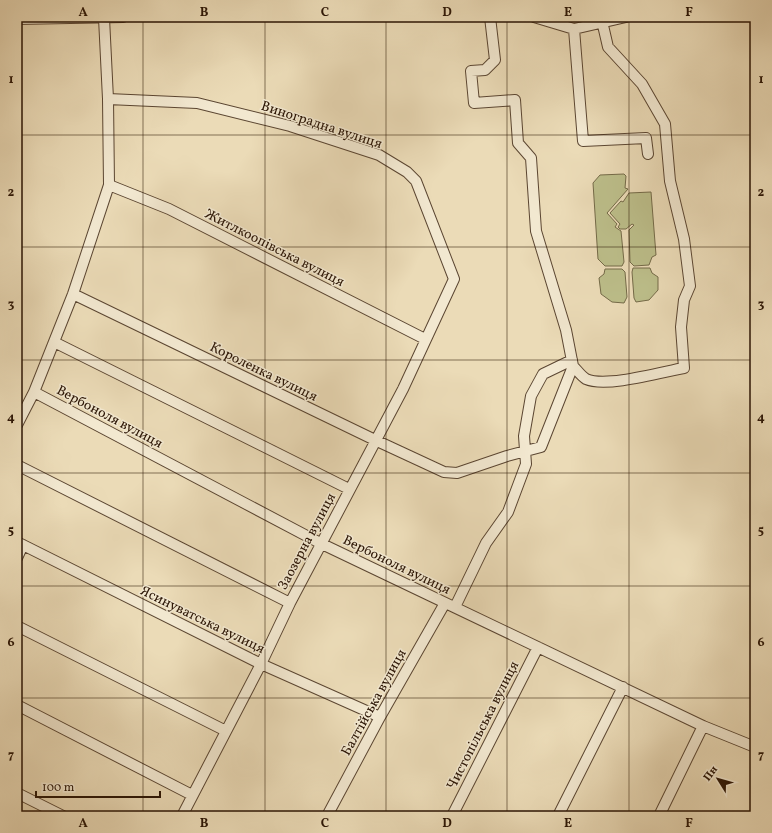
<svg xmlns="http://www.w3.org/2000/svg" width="772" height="833" font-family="Vollkorn,serif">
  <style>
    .green { fill: #bcbe8a; stroke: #746a48 }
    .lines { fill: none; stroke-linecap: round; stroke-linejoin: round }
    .minor-casing { stroke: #5b4632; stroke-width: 12 }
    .minor { stroke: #f2e8d0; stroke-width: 10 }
    .grid { fill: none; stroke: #2b1505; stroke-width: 1; stroke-opacity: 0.55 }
    .labels { text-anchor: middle; stroke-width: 3; stroke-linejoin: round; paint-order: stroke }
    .street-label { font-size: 14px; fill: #2b1505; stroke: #f2e8d0 }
    .neatline { fill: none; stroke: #2b1505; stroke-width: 1.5 }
    .grid-label { font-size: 13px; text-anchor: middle; font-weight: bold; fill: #2b1505 }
  </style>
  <rect width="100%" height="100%" fill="#ebdbb7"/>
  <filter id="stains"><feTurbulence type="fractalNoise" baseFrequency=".005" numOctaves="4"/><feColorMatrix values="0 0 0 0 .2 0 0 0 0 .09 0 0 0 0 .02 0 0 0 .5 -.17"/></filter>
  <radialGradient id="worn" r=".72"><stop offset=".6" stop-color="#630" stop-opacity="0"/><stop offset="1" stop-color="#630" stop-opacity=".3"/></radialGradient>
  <path class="green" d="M624 174 626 176 625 188 628 189 607 213 617 224 615 227 621 231 624 262 622 266H605L598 259 593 183 600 175Z
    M651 192 656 255 652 257 649 265 634 266 630 262 629 230 634 225 632 224 626 229H620L618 227 620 224 610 213 621 201 623 202 629 193Z
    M633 268H650L652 273 658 277V290L649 300 636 302 634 298 632 272Z
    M605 269H622L625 272 627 297 624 303 612 302 601 294 599 278 604 274Z"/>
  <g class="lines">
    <defs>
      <path id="minor" d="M534 17 574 29 626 17
        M17 19 123 17
        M574 29 583 141 646 138 648 154
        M108 99 197 103 290 126 379 155 407 172 416 181 454 279 403 389 290 603 261 664 182 816
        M109 185 169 209 425 339
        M73 294 375 440 444 472 457 473 507 456 541 447 573 366 566 330 536 231 531 158 518 143 515 100 474 103 471 71 485 70 495 60 490 17
        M54 342 349 489
        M573 366C577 370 581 376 586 379 606 388 662 372 684 368L681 327 684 300 690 286 684 239 670 181 665 124 642 84 608 47 602 21
        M34 392 322 544 703 726 755 747
        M17 425 34 392 73 294 109 185 108 99 104 18
        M17 465 290 603
        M17 542 261 664 380 717
        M17 558 23 545
        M455 607 486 543 508 512 526 464 524 436 531 396 543 374 572 360
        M17 626 226 731
        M17 705 192 795
        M17 793 63 816
        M327 816 380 717 445 603
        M452 816 538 647
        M558 816 623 687
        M659 816 703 726"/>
    </defs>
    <use href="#minor" class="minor-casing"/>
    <use href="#minor" class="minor"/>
  </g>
  <path class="grid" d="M143 17V816M265 17V816M386 17V816M507 17V816M629 17V816M17 135H755M17 247H755M17 360H755M17 473H755M17 586H755M17 698H755"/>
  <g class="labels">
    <g class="street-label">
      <text transform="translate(322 124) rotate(18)" y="5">Виноградна вулиця</text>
      <text transform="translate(275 247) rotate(27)" y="5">Житлкоопівська вулиця</text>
      <text transform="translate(264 371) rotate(26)" y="5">Короленка вулиця</text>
      <text transform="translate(110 416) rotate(28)" y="5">Вербоноля вулиця</text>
      <text transform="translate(306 541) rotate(-62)" y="5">Заозерна вулиця</text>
      <text transform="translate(397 564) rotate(26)" y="5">Вербоноля вулиця</text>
      <text transform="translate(203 619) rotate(26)" y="5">Ясинуватська вулиця</text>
      <text transform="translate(373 702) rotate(-61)" y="5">Балтійська вулиця</text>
      <text transform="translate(482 725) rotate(-63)" y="5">Чистопільська вулиця</text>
    </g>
  </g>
  <rect width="772" height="833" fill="none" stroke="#ebdbb7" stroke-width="44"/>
  <g transform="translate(718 779) rotate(307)" stroke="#f2e8d0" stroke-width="3" paint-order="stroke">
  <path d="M0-3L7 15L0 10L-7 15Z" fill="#2b1505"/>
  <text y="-6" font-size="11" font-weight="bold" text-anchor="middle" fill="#2b1505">Пн</text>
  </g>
  <path d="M36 791v6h124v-6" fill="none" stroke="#2b1505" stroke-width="2"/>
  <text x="42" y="791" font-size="12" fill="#2b1505" stroke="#f2e8d0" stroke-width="3" paint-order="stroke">100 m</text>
  <rect x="22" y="22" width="728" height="789" class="neatline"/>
  <g class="grid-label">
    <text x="83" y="16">A</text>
    <text x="204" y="16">B</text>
    <text x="325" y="16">C</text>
    <text x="447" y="16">D</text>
    <text x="568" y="16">E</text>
    <text x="689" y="16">F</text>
    <text x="11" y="83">1</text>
    <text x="761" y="83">1</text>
    <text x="11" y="196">2</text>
    <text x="761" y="196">2</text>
    <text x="11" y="308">3</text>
    <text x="761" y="308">3</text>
    <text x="11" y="421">4</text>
    <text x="761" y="421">4</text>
    <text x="11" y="534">5</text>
    <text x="761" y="534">5</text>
    <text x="11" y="646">6</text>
    <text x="761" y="646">6</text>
    <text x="11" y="759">7</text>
    <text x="761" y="759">7</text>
    <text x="83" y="827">A</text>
    <text x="204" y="827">B</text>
    <text x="325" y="827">C</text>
    <text x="447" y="827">D</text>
    <text x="568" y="827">E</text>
    <text x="689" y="827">F</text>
  </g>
  <rect width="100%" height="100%" filter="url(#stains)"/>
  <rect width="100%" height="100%" fill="url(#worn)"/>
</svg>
